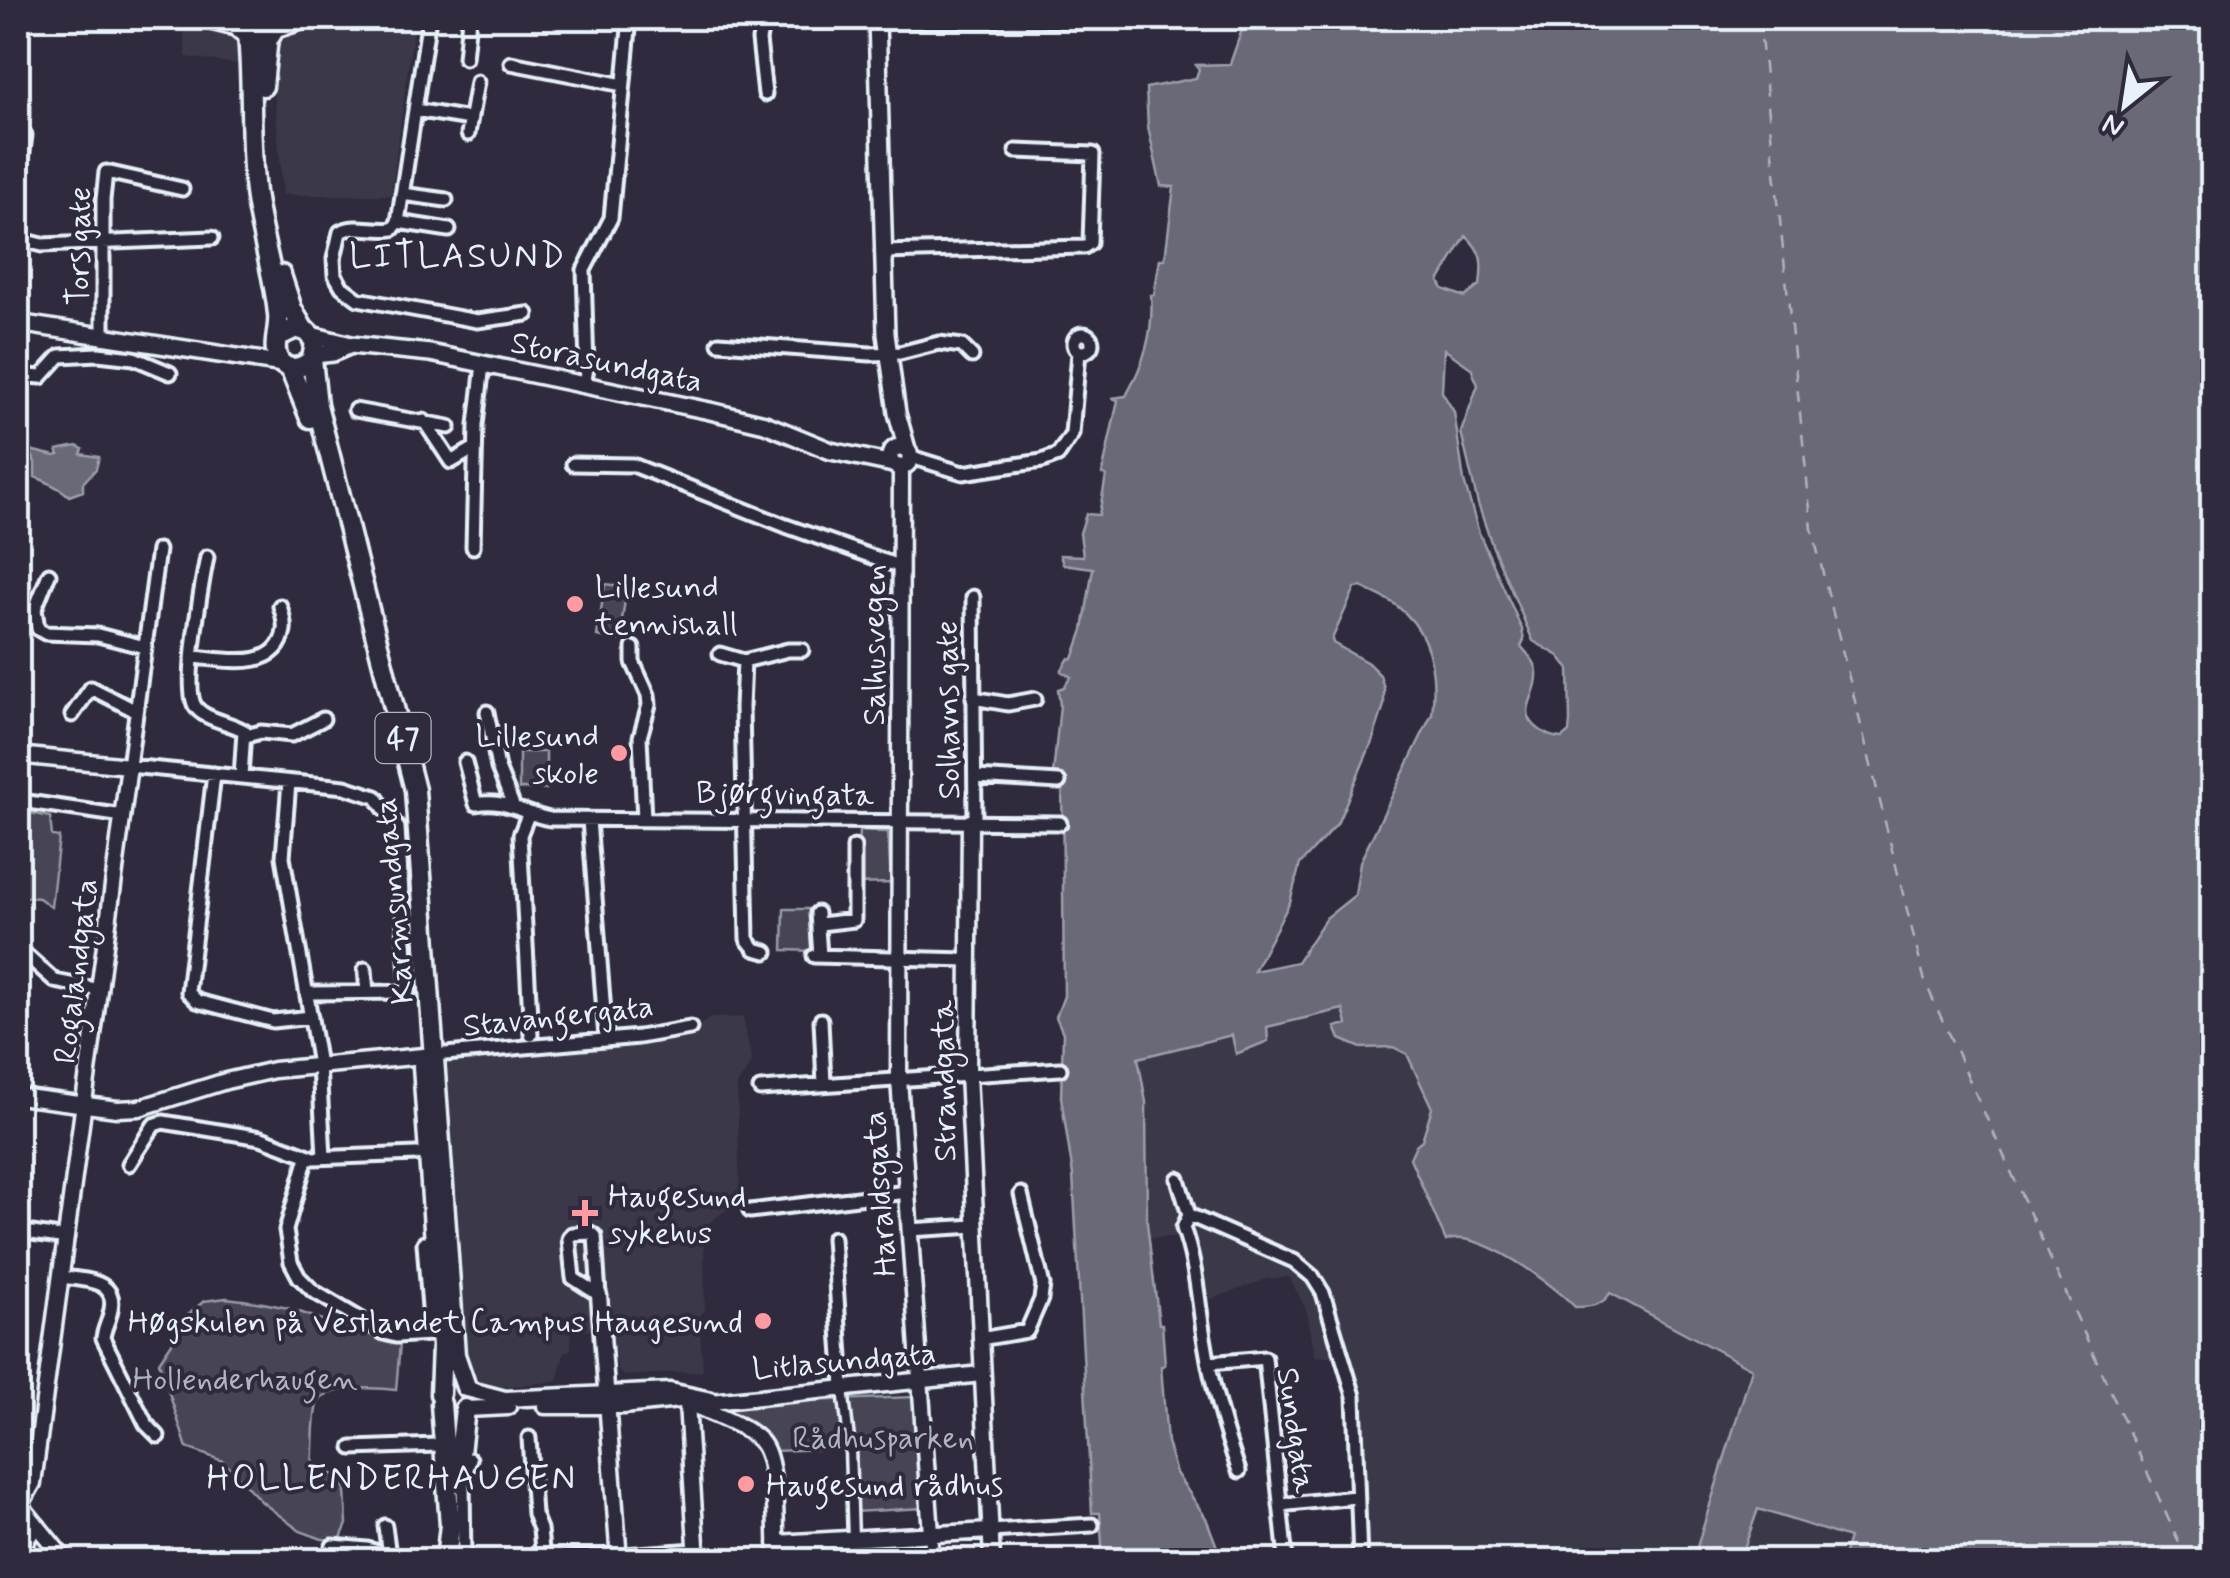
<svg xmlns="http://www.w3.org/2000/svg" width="2230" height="1578" font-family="Mynerve,sans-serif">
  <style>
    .built { fill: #3b3749 }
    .green { fill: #464455; stroke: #979aa6; stroke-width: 2.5 }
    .water { fill: #696978; stroke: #9c9fab; stroke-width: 2.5; fill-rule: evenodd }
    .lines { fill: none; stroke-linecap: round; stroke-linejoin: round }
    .ferry { stroke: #afb4be; stroke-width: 2.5; stroke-dasharray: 12 10; stroke-linecap: butt }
    .pedestrian-casing { stroke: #e8f1f8; stroke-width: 15 }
    .minor-casing { stroke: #e8f1f8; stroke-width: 19 }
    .tertiary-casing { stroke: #e8f1f8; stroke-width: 21 }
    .secondary-casing { stroke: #e8f1f8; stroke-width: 22 }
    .primary-casing { stroke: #e8f1f8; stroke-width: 25 }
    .pedestrian { stroke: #2f2a3d; stroke-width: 8 }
    .minor { stroke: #2f2a3d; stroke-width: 11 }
    .tertiary { stroke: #2f2a3d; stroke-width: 14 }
    .secondary { stroke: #2f2a3d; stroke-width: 15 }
    .primary { stroke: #2f2a3d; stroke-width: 18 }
    .poi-dot { fill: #ff9aa2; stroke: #2f2a3d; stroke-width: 4 }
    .labels { text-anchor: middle; stroke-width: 8; stroke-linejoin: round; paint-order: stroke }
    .shield { fill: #2f2a3d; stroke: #b0b5c0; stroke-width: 2.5 }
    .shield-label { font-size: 30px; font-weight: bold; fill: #e8f1f8 }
    .street-label { font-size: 32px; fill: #e8f1f8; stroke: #2f2a3d }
    .poi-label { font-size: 32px; fill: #e8f1f8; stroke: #2f2a3d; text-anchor: start }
    .park-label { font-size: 32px; fill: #afb4bf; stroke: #2f2a3d }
    .neighbourhood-label { font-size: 35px; letter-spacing: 2.5px; fill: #e8f1f8; stroke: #2f2a3d }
  </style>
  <rect width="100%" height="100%" fill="#2f2a3d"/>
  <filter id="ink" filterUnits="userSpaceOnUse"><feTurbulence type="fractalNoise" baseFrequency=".01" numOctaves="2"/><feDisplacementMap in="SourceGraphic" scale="20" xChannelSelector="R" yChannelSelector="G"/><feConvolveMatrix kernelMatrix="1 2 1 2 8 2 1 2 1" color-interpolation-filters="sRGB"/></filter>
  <g filter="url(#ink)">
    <path class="built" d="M182 18H415L391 195H283L272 69 186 57Z
      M1343 1008 1356 1045 1406 1048 1431 1102 1434 1115 1411 1157 1446 1239 1458 1236 1477 1240 1546 1282 1573 1305 1609 1290 1754 1370 1694 1560H1359L1351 1506V1484L1357 1465 1355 1413 1339 1358 1315 1356 1307 1312 1289 1277 1267 1279 1212 1299H1202L1192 1243 1179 1237 1149 1238 1138 1058 1232 1035 1235 1050 1267 1027Z
      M743 1017 752 1063 737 1085 740 1199 704 1227 705 1311 699 1316 703 1371 624 1376 618 1371 612 1337 605 1330 571 1331V1350L565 1351 557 1381 497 1388 482 1383 474 1375 457 1328 438 1057 681 1036 711 1018Z
      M1756 1508 1852 1538 1844 1560H1739Z"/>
    <path class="green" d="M605 584 627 587 619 640 597 636Z
      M519 752H546V789H519Z
      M28 810 31 813 50 817 52 836 59 837 51 907 39 898 18 896 21 817Z
      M859 831 888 832 891 883 856 884Z
      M784 909H813L815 951 783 950Z
      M226 1298C246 1300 265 1303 283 1307 312 1314 333 1330 363 1321L400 1343 396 1390C380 1388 326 1385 318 1402 312 1415 314 1453 312 1468L319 1473 344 1475 347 1524 340 1540 322 1539 300 1531 262 1502 223 1461 187 1448 159 1362 181 1329 169 1318 182 1320 204 1301Z
      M915 1397 923 1508 854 1512 850 1448 774 1451C767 1425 741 1418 719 1408L776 1402Z"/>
    <path class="water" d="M1246 18H2212V1560H1842L1849 1538 1758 1509 1740 1560H1693L1752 1369 1610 1293C1603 1306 1589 1307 1575 1307 1553 1284 1477 1227 1446 1241L1410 1158 1416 1145 1422 1140 1432 1108 1407 1054 1393 1047 1361 1048 1340 1039 1335 1027 1347 1024 1343 1009 1267 1027 1268 1041 1236 1054 1232 1035 1138 1058 1146 1102 1147 1223 1159 1324H1162L1165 1365 1161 1366 1167 1442 1176 1473 1206 1518 1222 1560H1103L1100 1513H1092L1073 1175 1061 1097 1063 1033 1056 1017 1064 996 1062 776 1053 775 1060 705 1058 689 1064 687 1071 677 1061 671 1069 658 1073 659 1083 630 1093 568 1063 564 1060 555 1083 556 1080 533 1086 514 1099 515 1106 476 1102 474 1118 400 1112 398 1126 396C1144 363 1154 333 1151 295H1154L1160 259H1165L1174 187 1161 186 1148 127 1146 88 1196 78 1199 69 1196 65 1230 64ZM1466 236C1483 252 1483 263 1480 285L1465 297 1443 289 1439 281ZM1444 349 1471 368 1478 385 1461 432 1478 504 1492 545 1533 641 1559 656 1569 669 1570 721 1569 732 1562 738C1553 738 1548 735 1540 730 1514 711 1539 697 1537 673 1537 662 1527 654 1521 646L1524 640 1522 629 1479 533 1464 481 1454 412 1442 392ZM1361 587C1373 593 1387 598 1397 606 1431 632 1437 674 1432 714L1360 862 1355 895 1326 918 1297 962 1254 971 1290 902 1300 864 1337 824 1372 742 1384 705V688L1380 675 1368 663 1333 643 1332 639 1355 588Z
      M77 446 83 449 81 454 99 457 96 469 83 483V491L69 496C63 490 44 480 35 477V463L30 450 55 456 59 455 57 450Z"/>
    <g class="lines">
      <path class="ferry" d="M1759 18 1812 529 1925 982 2187 1560"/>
      <defs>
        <path id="pedestrian" d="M843 1389 850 1448 853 1539"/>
        <path id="minor" d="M192 18 241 30
          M429 18 398 222 393 229C376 232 355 223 340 232L334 259 335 275 342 287 358 299 477 321 527 314
          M767 18 774 22 1082 20
          M275 31 316 18
          M465 58 469 18
          M511 63 623 85
          M765 94 759 40 761 31 770 21
          M415 110 470 119
          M468 134 477 82
          M18 191 25 135
          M402 194 446 200
          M398 222 449 230
          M18 239 42 245 212 238
          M882 252 1084 247 1090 243 1093 154 1016 151
          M1074 343a9 9 0 1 1 18 0a9 9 0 1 1-18 0Z
          M103 338V200L106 172 182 189
          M719 343 870 354 900 353 939 343 962 346 972 356
          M18 375 41 377 60 356 98 354 134 358 170 373
          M584 385 587 368 584 270 611 218 630 18
          M355 410 449 427
          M424 421 451 462 475 448
          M911 457 963 473 1042 461 1058 455 1072 434 1079 352
          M573 464 633 465 786 526 901 567
          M473 547 476 425 483 364
          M158 550 129 766 345 787 376 797 398 828 408 992 308 993
          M207 557C202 583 183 687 195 706 204 720 230 722 244 731L241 777
          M49 574 35 609 38 629 45 633 98 635 145 647
          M973 597 975 822
          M633 648V662L648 695 649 705 640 737 644 819
          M720 654 744 661 742 707 747 939 755 949 766 952
          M194 657C222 659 278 673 284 630 285 623 282 612 280 606
          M744 661 788 650H802
          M973 698 1008 704 1035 699
          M487 712 498 768 513 805
          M72 715 91 688 136 711
          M246 736 261 732 292 735 323 719
          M465 762 476 804C504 798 523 814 550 819L1060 823
          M214 774 188 992 197 1001 273 1021 311 1017
          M976 777 1059 782
          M289 782 283 857 319 1065 324 1157
          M528 815 520 835 531 1035
          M589 820 606 1038
          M18 828 21 801 123 816
          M817 913 820 956
          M820 924 854 920V847
          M18 948 55 981 100 990
          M814 956 969 960
          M365 969 367 992
          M821 1020 824 1084
          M434 1055 639 1037 690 1028
          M760 1089 1060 1069
          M307 1157 286 1230 291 1262 299 1277 313 1291 384 1333 396 1336 431 1334 424 1243
          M129 1164 154 1125 163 1122 261 1138 314 1158 417 1154
          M1178 1179 1189 1215 1183 1228C1197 1265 1198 1304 1205 1343 1212 1387 1224 1429 1239 1471
          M750 1211 907 1192
          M1189 1215 1294 1261 1313 1277 1323 1293 1354 1396 1360 1560
          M909 1230 976 1226
          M18 1231 67 1238
          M591 1233 595 1236 599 1295 573 1278 569 1239 572 1234Z
          M833 1238 843 1387
          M61 1277C85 1280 120 1279 110 1314 108 1323 104 1329 103 1338L146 1424 158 1436
          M980 1339 1027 1331 1041 1299 1043 1285 1021 1194
          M1209 1363 1265 1358 1286 1560
          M529 1438 534 1514 540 1529 543 1560
          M352 1448 438 1445
          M1280 1505 1355 1497
          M385 1526 389 1555
          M990 1531 1092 1525
          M931 1534 932 1560
          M18 1555 38 1525
          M119 1560H144
          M326 1560 333 1546 367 1549 408 1560
          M464 1560 463 1482 470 1459
          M551 1560 696 1550"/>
        <path id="tertiary" d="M901 467 899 1079 931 1534
          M18 751 27 756 129 766 33 1483 21 1504
          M970 822 968 1074 992 1560
          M18 1096 117 1109 139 1108 226 1081 274 1070 434 1055
          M599 1295 619 1560
          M467 1389 505 1399 670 1391 711 1400
          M687 1403 697 1560
          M692 1404 982 1374
          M693 1405C714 1415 747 1425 762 1443 778 1463 775 1533 777 1560
          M545 1406H623L679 1400
          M466 1409 508 1407
          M18 1502 65 1560
          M853 1539 855 1560
          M776 1543 990 1531"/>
        <path id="secondary" d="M877 18 886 334 897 413 907 449
          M18 323 283 364
          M311 335 351 345 430 353 710 411 765 424 831 451 893 464
          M314 355 333 353 351 345
          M890 457a10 10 0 1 1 20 0a10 10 0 1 1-20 0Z"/>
        <path id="primary" d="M239 18 241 30 258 39 271 35 278 18
          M248 36C253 88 249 140 255 192 260 233 274 273 278 314 280 328 271 348 279 360 288 373 303 368 312 359L315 343 308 332 296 328 279 336
          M263 86 268 37
          M281 275 292 309 304 330
          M312 359 317 405 415 790 455 1355 466 1387
          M290 368 310 418
          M423 1066 442 1346 440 1394
          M441 1404 450 1525 446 1560
          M457 1480 465 1409"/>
      </defs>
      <use href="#pedestrian" class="pedestrian-casing"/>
      <use href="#minor" class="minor-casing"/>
      <use href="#tertiary" class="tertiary-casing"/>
      <use href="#secondary" class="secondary-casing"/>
      <use href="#primary" class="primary-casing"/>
      <use href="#pedestrian" class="pedestrian"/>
      <use href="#minor" class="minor"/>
      <use href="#tertiary" class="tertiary"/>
      <use href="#secondary" class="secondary"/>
      <use href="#primary" class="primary"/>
    </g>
  </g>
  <g class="poi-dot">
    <circle cx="575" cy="604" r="10"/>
    <circle cx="619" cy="753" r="10"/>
    <path d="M580 1198h10v10h10v10h-10v10h-10v-10h-10v-10h10z"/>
    <circle cx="763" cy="1321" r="10"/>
    <circle cx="746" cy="1484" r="10"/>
  </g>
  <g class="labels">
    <rect class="shield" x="375.5" y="713" width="55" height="50" rx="8"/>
    <g class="shield-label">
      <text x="403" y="748">47</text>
    </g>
    <g class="street-label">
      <text transform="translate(78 246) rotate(-89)" y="11">Tors gate</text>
      <text transform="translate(607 361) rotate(12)" y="11">Storasundgata</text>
      <text transform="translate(873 645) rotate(-90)" y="11">Salhusvegen</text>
      <text transform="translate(947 710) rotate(-91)" y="11">Solhavns gate</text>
      <text transform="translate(785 793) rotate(1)" y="11">Bjørgvingata</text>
      <text transform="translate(393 901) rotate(-95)" y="11">Karmsundgata</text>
      <text transform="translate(75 971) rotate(-83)" y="11">Rogalandgata</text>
      <text transform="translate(558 1015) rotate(-6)" y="11">Stavangergata</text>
      <text transform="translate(943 1081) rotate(-91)" y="11">Strandgata</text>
      <text transform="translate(879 1194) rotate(-94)" y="11">Haraldsgata</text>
      <text transform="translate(844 1360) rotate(-5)" y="11">Litlasundgata</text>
      <text transform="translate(1297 1430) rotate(82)" y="11">Sundgata</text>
    </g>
    <g class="poi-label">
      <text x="595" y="597">Lillesund<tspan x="595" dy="37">tennishall</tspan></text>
      <text x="599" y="746" text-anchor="end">Lillesund<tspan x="599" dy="37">skole</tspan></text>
      <text x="608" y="1206">Haugesund<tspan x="608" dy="37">sykehus</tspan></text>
      <text x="743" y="1332" text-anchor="end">Høgskulen på Vestlandet Campus Haugesund</text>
      <text x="766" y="1495">Haugesund rådhus</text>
    </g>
    <g class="park-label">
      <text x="245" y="1389">Hollenderhaugen</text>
      <text x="883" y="1448">Rådhusparken</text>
    </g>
    <g class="neighbourhood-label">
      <text x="458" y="267">LITLASUND</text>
      <text x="392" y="1489">HOLLENDERHAUGEN</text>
    </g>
  </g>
  <rect width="2230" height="1578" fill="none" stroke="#2f2a3d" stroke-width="60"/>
  <rect x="30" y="30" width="2170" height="1518" fill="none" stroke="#e8f1f8" stroke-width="4" filter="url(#ink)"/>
  <g transform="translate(2125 105) rotate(210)" stroke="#2f2a3d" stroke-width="8" paint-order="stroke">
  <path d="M0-8L18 38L0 25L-18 38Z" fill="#e8f1f8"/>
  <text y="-15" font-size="28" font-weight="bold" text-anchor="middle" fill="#e8f1f8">N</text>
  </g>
</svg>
